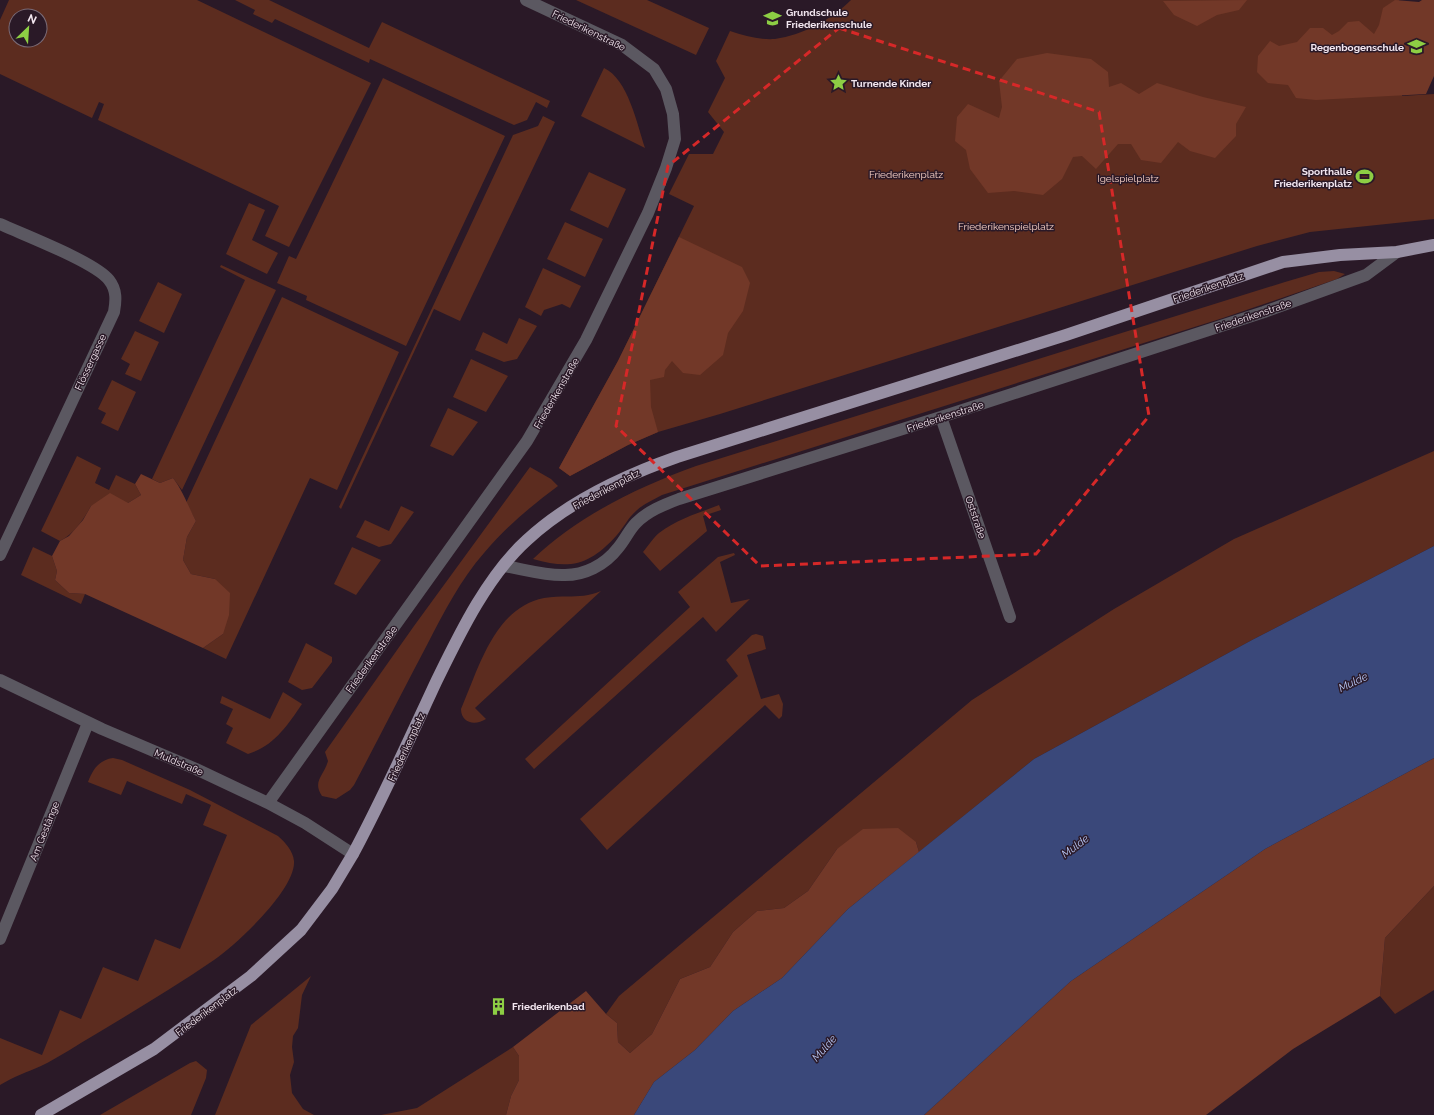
<svg xmlns="http://www.w3.org/2000/svg" width="1434" height="1115" font-family="Raleway,sans-serif">
  <style>
    .green { fill: #5c2c1f; fill-rule: evenodd }
    .forest { fill: #723828 }
    .water { fill: #3a487a }
    .lines { fill: none; stroke-linecap: round; stroke-linejoin: round }
    .minor { stroke: #5b5861; stroke-width: 12 }
    .major { stroke: #978fa3; stroke-width: 12 }
    .marked { fill: none; stroke: #d62828; stroke-width: 3; stroke-dasharray: 8 5; stroke-linejoin: round }
    .labels { text-anchor: middle; stroke-width: 3; stroke-linejoin: round; paint-order: stroke }
    .poi-label { font-size: 10px; font-weight: bold; fill: #f2e6ef; stroke: #2a1927; text-anchor: start }
    .street-label { font-size: 10px; fill: #f2e6ef; stroke: #2a1927 }
    .park-label { font-size: 10px; fill: #f5cec3; stroke: #2a1927 }
    .water-label { font-size: 11px; font-style: italic; fill: #b8c8f7; stroke: #2a1927 }
  </style>
  <rect width="100%" height="100%" fill="#2a1927"/>
  <path class="green" d="M9 0H197L371 83 289 247 265 236 279 206 98 120 104 104 99 102 92 118 0 74V20ZM16 16H40V40H16Z
    M235 0H269L369 48 382 22 550 101 547 108 536 102 527 120 514 125 370 59 369 63 275 19 272 23 253 14 255 10Z
    M576 0H647L709 28 696 55Z
    M851 0H1399L1402 96 1434 94V219L1310 232 1257 246 720 414 658 432 628 445 570 476 559 468 618 361 694 206 669 194 689 154H713L724 132 708 112 725 78 716 61 730 31C745 36 759 40 775 39 803 35 832 19 851 0Z
    M604 68C628 79 637 124 645 148L581 116Z
    M383 78 505 136 406 346 306 300 307 296 277 283 289 256 296 259Z
    M543 116 555 122 460 321 434 309 341 509 339 507 513 135 538 126Z
    M589 172 626 189 608 228 570 210Z
    M249 203 265 210 252 240 278 253 267 274 226 254Z
    M565 222 603 239 585 277 547 259Z
    M221 265 276 290 182 490 173 478 160 483 152 479 245 280 220 267Z
    M543 268 581 286 570 308 562 304 544 310 541 316 525 307Z
    M1334 271 1345 274 1337 279 1223 318 662 495C653 500 643 504 636 511 628 518 624 527 617 535 590 565 571 570 533 559 578 516 638 487 696 466L1285 282 1319 272Z
    M158 282 182 294 164 333 139 321Z
    M282 297 399 352 337 490 310 478 226 659 203 648 223 634 215 579 191 574 183 560 187 537 196 521 186 503Z
    M519 318 537 326 517 359 504 362 475 350 483 332 507 344Z
    M135 331 159 342 141 381 125 374 130 364 121 359Z
    M471 359 508 376 486 412 453 397Z
    M112 380 136 392 118 431 101 423 106 413 98 409Z
    M448 408 478 422 453 456 430 446Z
    M1434 451V546L1252 640 1034 759 919 852 916 842 837 849 808 891 784 908 757 911 733 932 710 967 680 979 652 1034 630 1053 618 1042 617 1023 606 1014 619 996 972 700 1114 609 1234 539Z
    M77 456 101 468 95 483 109 490 116 475 135 484 141 495 128 503 91 506C83 520 75 533 60 541L41 531Z
    M530 467 551 479 558 486C531 506 506 527 484 553 461 579 444 612 428 643 403 690 379 738 354 785L350 790 336 799 322 796C312 781 324 776 328 761L325 752 414 626Z
    M719 505 721 510 703 516 707 531 660 571 643 552C648 546 653 538 659 533 677 519 699 513 719 505Z
    M401 506 414 512 391 544 379 547 356 537 365 520 389 531Z
    M33 547 52 556 57 571 55 580 69 593 85 594 81 604 21 575Z
    M352 547 381 560 356 595 334 584Z
    M734 553 735 555 720 562 731 603 750 599 716 632 703 617 534 769 525 759 690 607 678 592 718 557Z
    M601 591 475 708 486 719C475 726 461 723 461 709 479 668 494 608 544 598 565 594 581 600 601 591Z
    M756 634 763 636 766 649 747 655 761 699 779 694 783 704 782 716 779 719 765 705 607 850 580 819 738 676 726 660 752 635Z
    M306 643 332 657V662L312 688 302 690 288 682Z
    M283 692 302 704C287 726 274 746 248 754L226 743 233 728 226 724 233 709 220 703 222 696 270 719Z
    M113 758 122 760 190 790 278 836C285 842 293 851 294 861 296 889 236 945 214 960 176 986 136 1010 96 1034 78 1044 60 1057 41 1066 27 1072 13 1077 0 1085V1038L42 1055 60 1010 81 1019 103 967 138 981 155 939 180 949 227 835 203 825 211 805 186 794 182 804 127 781 121 795 88 782C93 769 99 760 113 758Z
    M1434 886V990L1395 1014 1380 996 1385 938Z
    M311 976 302 995 298 1028 293 1036 292 1047 294 1062 290 1075 292 1093 303 1109 314 1115H215L251 1025Z
    M513 1047 519 1056V1080L511 1096 506 1115H381L417 1108Z
    M196 1061 207 1070 206 1078 191 1115H100L190 1063Z"/>
  <path class="forest" d="M1247 0 1239 10 1217 15 1197 26 1174 15 1163 1Z
    M1395 0 1419 2 1422 0H1434V76L1426 94 1316 100 1296 98 1288 85 1268 83 1257 72 1258 56 1270 41 1279 46 1297 42 1310 28H1323L1332 35 1339 31 1348 22 1359 21 1374 34 1379 25 1383 8Z
    M1047 53 1091 59 1108 72 1109 87 1121 83 1139 94 1157 83 1203 97 1246 107 1236 124V136L1215 158 1190 151 1178 142 1161 163 1141 160 1131 144H1118L1096 169 1082 156 1073 157 1062 179 1043 195 1014 191 988 193 970 169 966 150 955 141 957 117 968 104 999 118 1002 107 999 81 1017 59Z
    M679 237 742 267 750 283 743 311 728 333 723 355 700 375 683 373 672 361 665 370 664 377 650 380 651 407 658 432 628 445 570 476 559 468 618 361Z
    M141 474 160 483 173 478C183 491 188 506 196 521L187 537 183 560 191 574 215 579 230 593 229 615 223 634 203 648 85 594 69 593 55 580 57 571 52 556 60 541 69 536 83 520 91 506 110 493 128 503 141 495 135 484Z
    M1434 758V886L1385 938 1380 996 1293 1049 1206 1115H924L1071 981 1265 849Z
    M898 828 916 842 919 852 848 909 782 978 733 1011 695 1050 654 1082 634 1115H506L511 1096 519 1080V1056L513 1047 586 991 606 1014 617 1023 618 1042 630 1053 652 1034 680 979 710 967 733 932 757 911 784 908 808 891 837 849 863 829Z"/>
  <path class="water" d="M1434 546V758L1265 849 1071 981 924 1115H634L654 1082 695 1050 733 1011 782 978 848 909 1034 759 1252 640Z"/>
  <g class="lines">
    <path class="minor" d="M0 224C24 235 95 262 109 280 117 290 116 301 114 312L0 555
      M941 417 1010 617
      M504 566C523 569 542 575 562 575 584 576 605 565 618 548 625 540 629 530 636 523 648 511 663 505 679 499L941 417 1264 312 1366 275 1397 252
      M0 680 102 729 196 769 268 803 305 823 353 854
      M268 803 527 441 586 340 648 213 666 168 675 139 673 114 666 89 654 69 622 45 526 0
      M0 939 88 723"/>
    <path class="major" d="M41 1115 154 1049 251 976 301 930 332 889 353 854C383 798 409 740 436 682 459 635 487 576 527 540 569 501 623 476 677 457L1066 335 1283 262 1340 255 1397 252 1434 245"/>
  </g>
  <path class="marked" d="M839 28 1099 112 1149 416 1036 554 760 566 616 426 668 166Z"/>
  <defs>
    <symbol id="school-bare" viewBox="-9 -9 18 18"><path d="M0-5L7-2L0 1L-7-2ZM-4 1L0 2.5L4 1V4Q0 6-4 4Z" fill="#8dce44" stroke="#2a1927" stroke-width="2.5" paint-order="stroke"/></symbol>
    <symbol id="sight-bare" viewBox="-9 -9 18 18"><path d="M0-6L1.8-2.2L6-1.7L2.9 1.2L3.7 5.4L0 3.3L-3.7 5.4L-2.9 1.2L-6-1.7L-1.8-2.2Z" fill="#8dce44" stroke="#2a1927" stroke-width="2.5" paint-order="stroke"/></symbol>
    <symbol id="stadium-bare" viewBox="-9 -9 18 18"><path d="M0-5a6.5 5 0 1 0 0 10a6.5 5 0 1 0 0-10ZM-3.5-1.8h7v3.6h-7Z" fill="#8dce44" stroke="#2a1927" stroke-width="2.5" paint-order="stroke"/></symbol>
    <symbol id="building-bare" viewBox="-9 -9 18 18"><path d="M-4-6H4V6H1V3H-1V6H-4ZM-2.5-4.3h1.7v1.8h-1.7ZM.8-4.3h1.7v1.8H.8ZM-2.5-1h1.7V.8h-1.7ZM.8-1h1.7V.8H.8Z" fill="#8dce44" stroke="#2a1927" stroke-width="2.5" paint-order="stroke"/></symbol>
  </defs>
  <g fill-rule="evenodd">
    <use href="#school-bare" x="760" y="6" width="25" height="25"/>
    <use href="#school-bare" x="1404" y="34" width="25" height="25"/>
    <use href="#sight-bare" x="826" y="70" width="25" height="25"/>
    <use href="#stadium-bare" x="1352" y="164" width="25" height="25"/>
    <use href="#building-bare" x="486" y="994" width="25" height="25"/>
  </g>
  <g class="labels">
    <g class="poi-label">
      <text x="786" y="16">Grundschule<tspan x="786" dy="12">Friederikenschule</tspan></text>
      <text x="1404" y="51" text-anchor="end">Regenbogenschule</text>
      <text x="851" y="87">Turnende Kinder</text>
      <text x="1352" y="175" text-anchor="end">Sporthalle<tspan x="1352" dy="12">Friederikenplatz</tspan></text>
      <text x="512" y="1010">Friederikenbad</text>
    </g>
    <g class="street-label">
      <text transform="translate(589 30) rotate(26)" y="4">Friederikenstraße</text>
      <text transform="translate(1208 287) rotate(-19)" y="4">Friederikenplatz</text>
      <text transform="translate(1253 315) rotate(-19)" y="4">Friederikenstraße</text>
      <text transform="translate(90 362) rotate(-65)" y="4">Flössergasse</text>
      <text transform="translate(556 393) rotate(-60)" y="4">Friederikenstraße</text>
      <text transform="translate(945 416) rotate(-18)" y="4">Friederikenstraße</text>
      <text transform="translate(606 489) rotate(-28)" y="4">Friederikenplatz</text>
      <text transform="translate(976 517) rotate(71)" y="4">Oststraße</text>
      <text transform="translate(371 659) rotate(-54)" y="4">Friederikenstraße</text>
      <text transform="translate(406 747) rotate(-65)" y="4">Friederikenplatz</text>
      <text transform="translate(179 762) rotate(23)" y="4">Muldstraße</text>
      <text transform="translate(44 831) rotate(-68)" y="4">Am Gestänge</text>
      <text transform="translate(206 1011) rotate(-37)" y="4">Friederikenplatz</text>
    </g>
    <g class="park-label">
      <text x="906" y="178">Friederikenplatz</text>
      <text x="1128" y="182">Igelspielplatz</text>
      <text x="1006" y="230">Friederikenspielplatz</text>
    </g>
    <g class="water-label">
      <text transform="translate(1353 682) rotate(-25)" y="4">Mulde</text>
      <text transform="translate(1075 846) rotate(-37)" y="4">Mulde</text>
      <text transform="translate(824 1048) rotate(-48)" y="4">Mulde</text>
    </g>
  </g>
  <g transform="translate(28 28) rotate(25)"><circle r="19" fill="#2a1927" stroke="#7a6b77"/>
  <path d="M0-3L7 15L0 10L-7 15Z" fill="#8dce44"/>
  <text y="-6" font-size="11" font-weight="bold" text-anchor="middle" fill="#f2e6ef">N</text>
  </g>
</svg>
